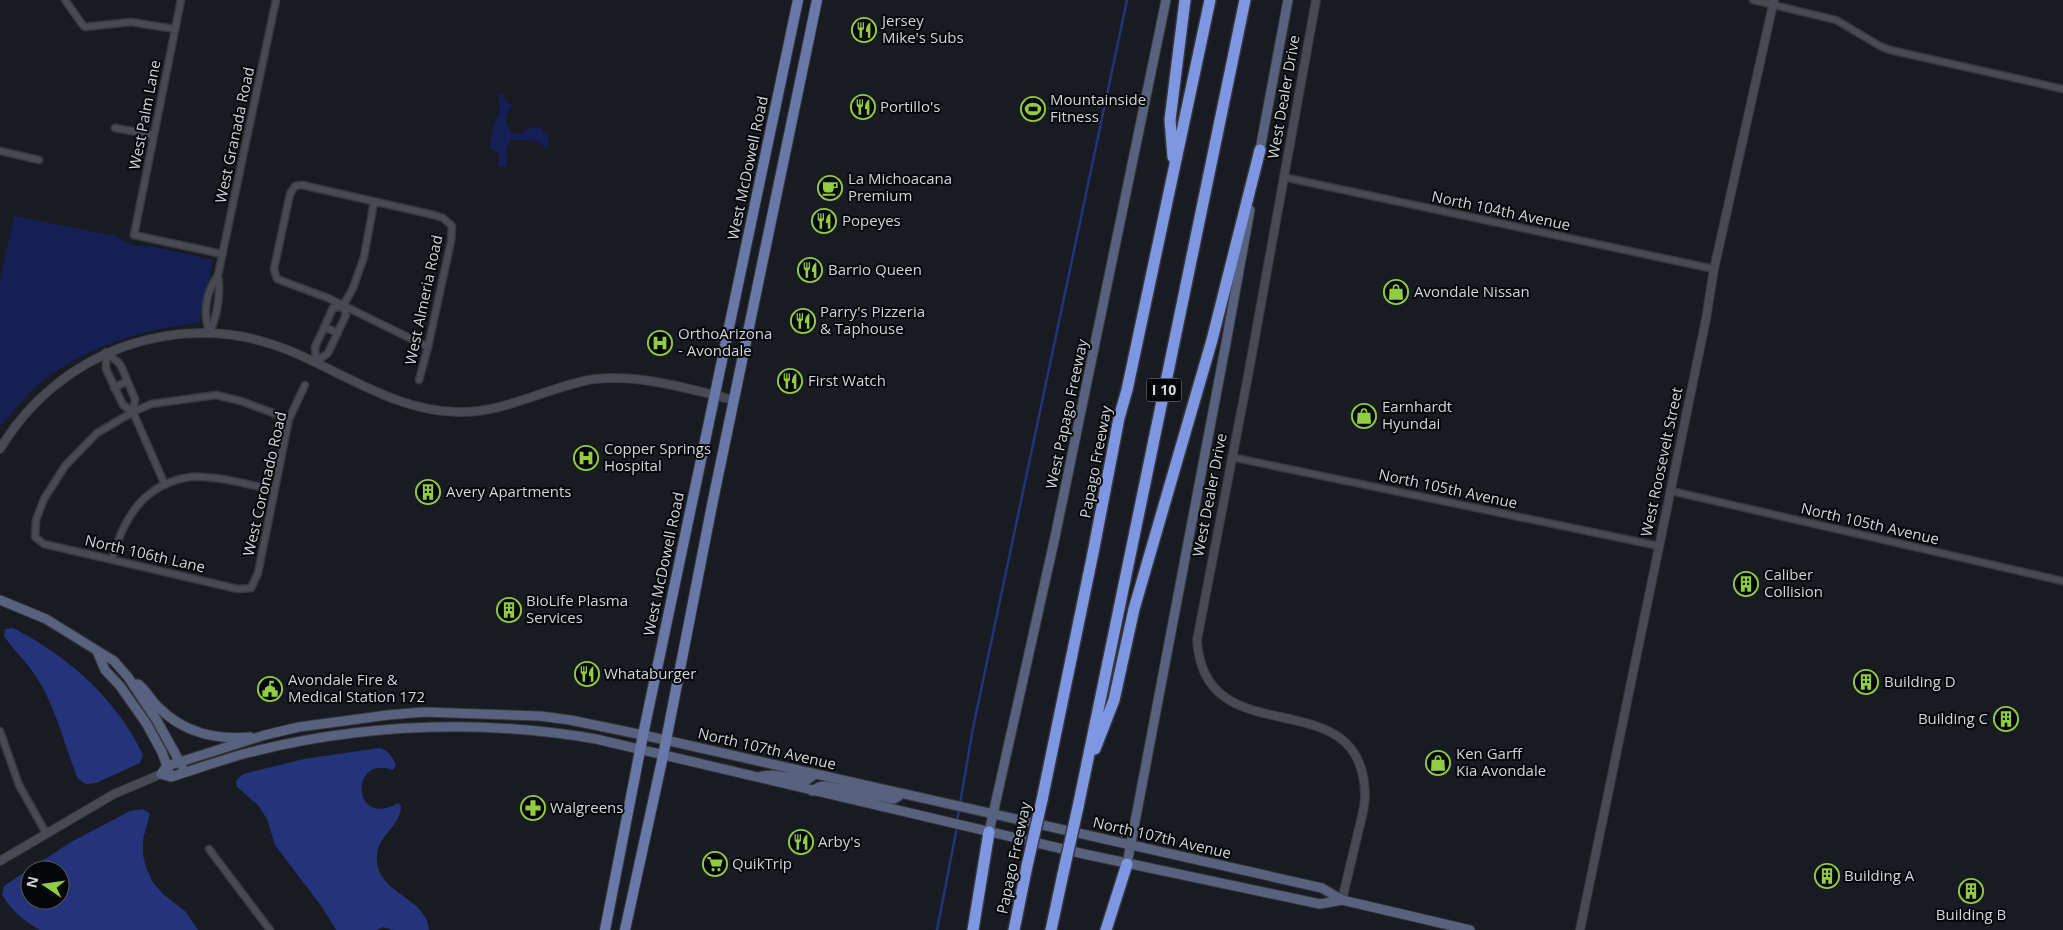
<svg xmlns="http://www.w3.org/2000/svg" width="2063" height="930" font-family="'Open Sans',sans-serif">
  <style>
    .green { fill: #151f56 }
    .water { fill: #25337a; fill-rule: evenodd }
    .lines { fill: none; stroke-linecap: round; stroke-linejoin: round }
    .stream { stroke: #25337a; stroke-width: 2.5 }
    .minor-casing { stroke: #36383d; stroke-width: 9 }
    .tertiary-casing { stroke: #36383d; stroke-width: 10 }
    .secondary-casing { stroke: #36383d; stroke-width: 11 }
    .primary-casing { stroke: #36383d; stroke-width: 12 }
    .motorway-casing { stroke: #36383d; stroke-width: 14 }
    .minor { stroke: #474a53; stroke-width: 6 }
    .tertiary { stroke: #474a53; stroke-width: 8 }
    .secondary { stroke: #58617e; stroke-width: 9 }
    .primary { stroke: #6978a9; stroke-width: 10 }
    .motorway { stroke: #7f96e3; stroke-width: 11 }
    .motorway-bridge-casing { stroke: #36383d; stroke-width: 14; stroke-linecap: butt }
    .motorway-bridge { stroke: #7f96e3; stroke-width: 11 }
    .labels { text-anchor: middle; stroke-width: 4; stroke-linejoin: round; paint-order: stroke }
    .shield { fill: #050609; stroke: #95979b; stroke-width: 1 }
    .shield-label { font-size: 14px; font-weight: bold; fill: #d3d5da }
    .poi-label { font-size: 15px; fill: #d3d5da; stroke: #050609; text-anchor: start }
    .street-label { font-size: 15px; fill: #d3d5da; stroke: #050609 }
  </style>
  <rect width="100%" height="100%" fill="#191b22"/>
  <path class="green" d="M503 94 506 100 512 106 506 115V122L512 134C523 135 529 126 540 127L543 132 548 133V148L533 140C525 143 518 137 510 141L506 149 507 167 498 165 500 156 498 152 490 148 492 131 500 109 499 95Z
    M14 216 115 236 134 246H151L213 260 199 323C145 328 90 346 46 378 29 391 16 409 2 425L0 424V282Z"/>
  <path class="water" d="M13 628C69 657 116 698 143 755L140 763 96 783 86 784 78 779C64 745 56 706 35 675 26 661 13 650 4 636L5 629Z
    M379 748C389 750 392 757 396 765L393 770C349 754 352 830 398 803L401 806C400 829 375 835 377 861 379 891 416 896 426 919 428 922 428 926 429 930H393L383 927 376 930H336L322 907 275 845 267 819 258 805 237 787 236 781 243 774 304 759Z
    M143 809 150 814 143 839V855L146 867 152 881 163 894 186 912 198 930H40C24 921 12 911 2 895L4 886 71 842 130 811ZM30 870H60V900H30Z"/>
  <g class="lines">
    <path class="stream" d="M960 804 973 728 1127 0
      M957 821 959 809
      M937 930 957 827"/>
    <defs>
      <path id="minor" d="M65 0 82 24 85 27 131 22 175 29
        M181 0 134 235 222 254
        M1753 0 1836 20 1880 46 1890 50 2063 89
        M115 128 154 135
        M0 151 39 160
        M1283 177 1714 269
        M324 327 338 333
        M210 333C202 313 206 292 218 275L276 0
        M210 333C217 315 221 294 218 275
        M106 352V369L123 405 133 412 165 485
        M106 352 120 364 122 368 135 399 133 412
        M316 362 328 353 346 315 343 306 353 288 364 257 374 202
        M316 362 315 347 333 308 343 306
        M419 380 428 347 451 241 452 226 443 218 434 215 302 185 295 186 290 194 274 269 277 279 328 298 428 347
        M114 388 127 381
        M289 419 241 401 216 395 151 404 133 412 97 433 65 466 44 499 36 520 35 537 44 544 238 589 251 588 258 573 289 419 305 385
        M1231 457 1659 546
        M1671 491 2063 581
        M112 560C122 522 141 487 184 478 210 473 249 485 275 490
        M0 731 19 785 46 833
        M209 849 270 930"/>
      <path id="tertiary" d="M1316 0 1248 376 1197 640C1204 760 1364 675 1365 796 1365 809 1360 823 1357 837 1352 858 1347 879 1342 900
        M0 449C59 350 181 306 288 350 344 373 399 413 461 412 504 412 543 390 584 381 630 371 690 389 734 400
        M0 861 114 794 161 774
        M1580 930 1706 319 1714 269 1774 0"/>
      <path id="secondary" d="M1259 155 1288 0
        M0 600 46 619 114 661 128 677 156 719 182 766
        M97 651 105 670 120 686 146 723 162 752 169 772
        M138 684C146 690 151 700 158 707 184 733 215 740 250 737
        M762 776 773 775 807 780 815 774
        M812 791 819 787 825 786 894 799 899 796
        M989 832 1055 537 1166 0
        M1127 864 1226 343 1250 210
        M1342 900 1320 904 1084 854 596 739C479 719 361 724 247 753 221 760 196 769 171 777L161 774 167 766 265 735 299 727 388 715 424 712 540 716 570 720 643 735 1322 888 1342 900 1470 930"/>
      <path id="primary" d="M605 930 643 735 798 0
        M625 930 663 756 712 505 817 0"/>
      <path id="motorway" d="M1173 157 1170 120 1185 0
        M1095 749 1114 700 1134 609 1212 340 1260 150
        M1042 800 1093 553 1119 418 1127 390 1210 0
        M1078 807 1245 0
        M973 930 989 832
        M1014 930 1027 866
        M1051 930 1063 874
        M1106 930 1127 864"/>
    </defs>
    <use href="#minor" class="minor-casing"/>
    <use href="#tertiary" class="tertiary-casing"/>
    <use href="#secondary" class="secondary-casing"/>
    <use href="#primary" class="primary-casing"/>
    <use href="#motorway" class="motorway-casing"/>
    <use href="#minor" class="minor"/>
    <use href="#tertiary" class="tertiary"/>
    <use href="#secondary" class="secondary"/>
    <use href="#primary" class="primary"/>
    <use href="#motorway" class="motorway"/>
    <defs>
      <path id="motorway-bridge" d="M1027 866 1042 800
        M1063 874 1078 807"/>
    </defs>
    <use href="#motorway-bridge" class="motorway-bridge-casing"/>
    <use href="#motorway-bridge" class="motorway-bridge"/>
  </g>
  <defs>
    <symbol id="restaurant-ring" viewBox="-11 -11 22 22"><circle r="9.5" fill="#050609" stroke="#91cd40" stroke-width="1.5"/><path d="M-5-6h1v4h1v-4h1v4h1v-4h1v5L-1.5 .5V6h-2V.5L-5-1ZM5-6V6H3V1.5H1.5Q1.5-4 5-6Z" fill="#91cd40"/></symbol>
    <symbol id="stadium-ring" viewBox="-11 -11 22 22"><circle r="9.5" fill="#050609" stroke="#91cd40" stroke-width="1.5"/><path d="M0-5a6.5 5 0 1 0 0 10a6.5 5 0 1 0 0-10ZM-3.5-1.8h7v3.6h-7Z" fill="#91cd40"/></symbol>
    <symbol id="cafe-ring" viewBox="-11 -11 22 22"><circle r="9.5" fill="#050609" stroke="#91cd40" stroke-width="1.5"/><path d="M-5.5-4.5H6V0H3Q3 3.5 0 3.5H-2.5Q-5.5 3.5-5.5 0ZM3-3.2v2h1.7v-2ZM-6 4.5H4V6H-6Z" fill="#91cd40"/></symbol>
    <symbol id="shop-ring" viewBox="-11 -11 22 22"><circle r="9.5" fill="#050609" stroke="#91cd40" stroke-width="1.5"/><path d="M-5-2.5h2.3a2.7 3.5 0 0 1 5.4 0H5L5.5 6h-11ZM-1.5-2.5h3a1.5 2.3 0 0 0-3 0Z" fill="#91cd40"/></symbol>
    <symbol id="hospital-ring" viewBox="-11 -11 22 22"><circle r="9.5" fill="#050609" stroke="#91cd40" stroke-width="1.5"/><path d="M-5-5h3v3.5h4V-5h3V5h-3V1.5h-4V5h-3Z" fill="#91cd40"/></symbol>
    <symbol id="building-ring" viewBox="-11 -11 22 22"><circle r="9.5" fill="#050609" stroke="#91cd40" stroke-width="1.5"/><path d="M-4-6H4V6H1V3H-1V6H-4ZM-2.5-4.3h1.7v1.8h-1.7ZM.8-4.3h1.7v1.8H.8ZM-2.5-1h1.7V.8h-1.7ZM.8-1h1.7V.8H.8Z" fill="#91cd40"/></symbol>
    <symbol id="civic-ring" viewBox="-11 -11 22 22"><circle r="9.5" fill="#050609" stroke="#91cd40" stroke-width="1.5"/><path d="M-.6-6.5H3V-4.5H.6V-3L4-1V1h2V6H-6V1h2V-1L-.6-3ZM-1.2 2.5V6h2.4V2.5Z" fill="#91cd40"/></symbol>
    <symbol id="pharmacy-ring" viewBox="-11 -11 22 22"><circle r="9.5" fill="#050609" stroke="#91cd40" stroke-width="1.5"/><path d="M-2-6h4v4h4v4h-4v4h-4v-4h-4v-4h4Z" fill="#91cd40"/></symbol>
    <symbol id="supermarket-ring" viewBox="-11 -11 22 22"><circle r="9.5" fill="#050609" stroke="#91cd40" stroke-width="1.5"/><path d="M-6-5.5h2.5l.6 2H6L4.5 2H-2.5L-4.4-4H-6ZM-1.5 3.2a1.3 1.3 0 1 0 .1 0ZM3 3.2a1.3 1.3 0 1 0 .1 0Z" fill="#91cd40"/></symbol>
  </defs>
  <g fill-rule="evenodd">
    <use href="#restaurant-ring" x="850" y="16" width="28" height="28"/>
    <use href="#restaurant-ring" x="849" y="93" width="28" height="28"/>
    <use href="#stadium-ring" x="1019" y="95" width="28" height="28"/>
    <use href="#cafe-ring" x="816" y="174" width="28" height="28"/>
    <use href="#restaurant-ring" x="810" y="207" width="28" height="28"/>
    <use href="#restaurant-ring" x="796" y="256" width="28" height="28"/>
    <use href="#shop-ring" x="1382" y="278" width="28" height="28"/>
    <use href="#restaurant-ring" x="789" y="307" width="28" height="28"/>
    <use href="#hospital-ring" x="646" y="329" width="28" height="28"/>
    <use href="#restaurant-ring" x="776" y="367" width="28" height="28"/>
    <use href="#shop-ring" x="1350" y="402" width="28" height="28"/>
    <use href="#hospital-ring" x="572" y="444" width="28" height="28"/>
    <use href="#building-ring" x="414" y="478" width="28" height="28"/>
    <use href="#building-ring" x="1732" y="570" width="28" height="28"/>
    <use href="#building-ring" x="495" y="596" width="28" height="28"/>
    <use href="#restaurant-ring" x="573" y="660" width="28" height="28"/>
    <use href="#building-ring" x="1852" y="668" width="28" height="28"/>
    <use href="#civic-ring" x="256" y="675" width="28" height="28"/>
    <use href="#building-ring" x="1992" y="705" width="28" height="28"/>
    <use href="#shop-ring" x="1424" y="749" width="28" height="28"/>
    <use href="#pharmacy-ring" x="519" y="794" width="28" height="28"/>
    <use href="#restaurant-ring" x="787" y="828" width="28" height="28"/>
    <use href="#supermarket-ring" x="701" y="850" width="28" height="28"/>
    <use href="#building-ring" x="1813" y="862" width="28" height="28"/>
    <use href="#building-ring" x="1957" y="877" width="28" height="28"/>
  </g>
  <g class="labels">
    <rect class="shield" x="1146.5" y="378.5" width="35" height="23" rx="4"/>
    <g class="shield-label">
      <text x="1164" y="395">I 10</text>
    </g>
    <g class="poi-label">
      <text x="882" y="26">Jersey<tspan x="882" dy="17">Mike's Subs</tspan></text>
      <text x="1050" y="105">Mountainside<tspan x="1050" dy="17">Fitness</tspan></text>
      <text x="880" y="112">Portillo's</text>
      <text x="848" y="184">La Michoacana<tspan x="848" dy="17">Premium</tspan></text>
      <text x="842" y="226">Popeyes</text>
      <text x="828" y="275">Barrio Queen</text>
      <text x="1414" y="297">Avondale Nissan</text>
      <text x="820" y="317">Parry's Pizzeria<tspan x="820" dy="17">&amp; Taphouse</tspan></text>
      <text x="678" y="339">OrthoArizona<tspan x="678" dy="17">- Avondale</tspan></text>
      <text x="808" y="386">First Watch</text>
      <text x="1382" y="412">Earnhardt<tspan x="1382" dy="17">Hyundai</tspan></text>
      <text x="604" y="454">Copper Springs<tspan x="604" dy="17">Hospital</tspan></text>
      <text x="446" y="497">Avery Apartments</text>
      <text x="1764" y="580">Caliber<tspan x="1764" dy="17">Collision</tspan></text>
      <text x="526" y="606">BioLife Plasma<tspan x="526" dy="17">Services</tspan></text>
      <text x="604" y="679">Whataburger</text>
      <text x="288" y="685">Avondale Fire &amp;<tspan x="288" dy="17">Medical Station 172</tspan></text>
      <text x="1884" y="687">Building D</text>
      <text x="1988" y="724" text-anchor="end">Building C</text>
      <text x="1456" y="759">Ken Garff<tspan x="1456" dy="17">Kia Avondale</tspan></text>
      <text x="550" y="813">Walgreens</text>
      <text x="818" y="847">Arby's</text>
      <text x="732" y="869">QuikTrip</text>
      <text x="1844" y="881">Building A</text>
      <text x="1971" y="920" text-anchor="middle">Building B</text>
    </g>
    <g class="street-label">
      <text transform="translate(1284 97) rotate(-80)" y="5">West Dealer Drive</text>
      <text transform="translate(145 115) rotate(-79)" y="5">West Palm Lane</text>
      <text transform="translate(235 135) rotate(-78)" y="5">West Granada Road</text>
      <text transform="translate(748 168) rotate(-78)" y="5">West McDowell Road</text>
      <text transform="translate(1501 211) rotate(12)" y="5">North 104th Avenue</text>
      <text transform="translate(424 300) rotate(-78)" y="5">West Almeria Road</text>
      <text transform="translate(1067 414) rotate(-78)" y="5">West Papago Freeway</text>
      <text transform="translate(1096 462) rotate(-79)" y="5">Papago Freeway</text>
      <text transform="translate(1662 462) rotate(-78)" y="5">West Roosevelt Street</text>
      <text transform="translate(265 484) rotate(-77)" y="5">West Coronado Road</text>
      <text transform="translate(1448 489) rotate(12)" y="5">North 105th Avenue</text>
      <text transform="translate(1210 495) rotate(-79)" y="5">West Dealer Drive</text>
      <text transform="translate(1870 524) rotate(13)" y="5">North 105th Avenue</text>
      <text transform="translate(145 554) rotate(13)" y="5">North 106th Lane</text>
      <text transform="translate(664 564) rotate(-78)" y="5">West McDowell Road</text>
      <text transform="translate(767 749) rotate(13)" y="5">North 107th Avenue</text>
      <text transform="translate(1162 838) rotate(13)" y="5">North 107th Avenue</text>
      <text transform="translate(1014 858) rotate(-78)" y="5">Papago Freeway</text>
    </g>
  </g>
  <g transform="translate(45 885) rotate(283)"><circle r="24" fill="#050609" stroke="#57595d"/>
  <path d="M0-4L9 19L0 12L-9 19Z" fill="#91cd40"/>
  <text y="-8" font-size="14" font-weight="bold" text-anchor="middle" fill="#d3d5da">N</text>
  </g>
</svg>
